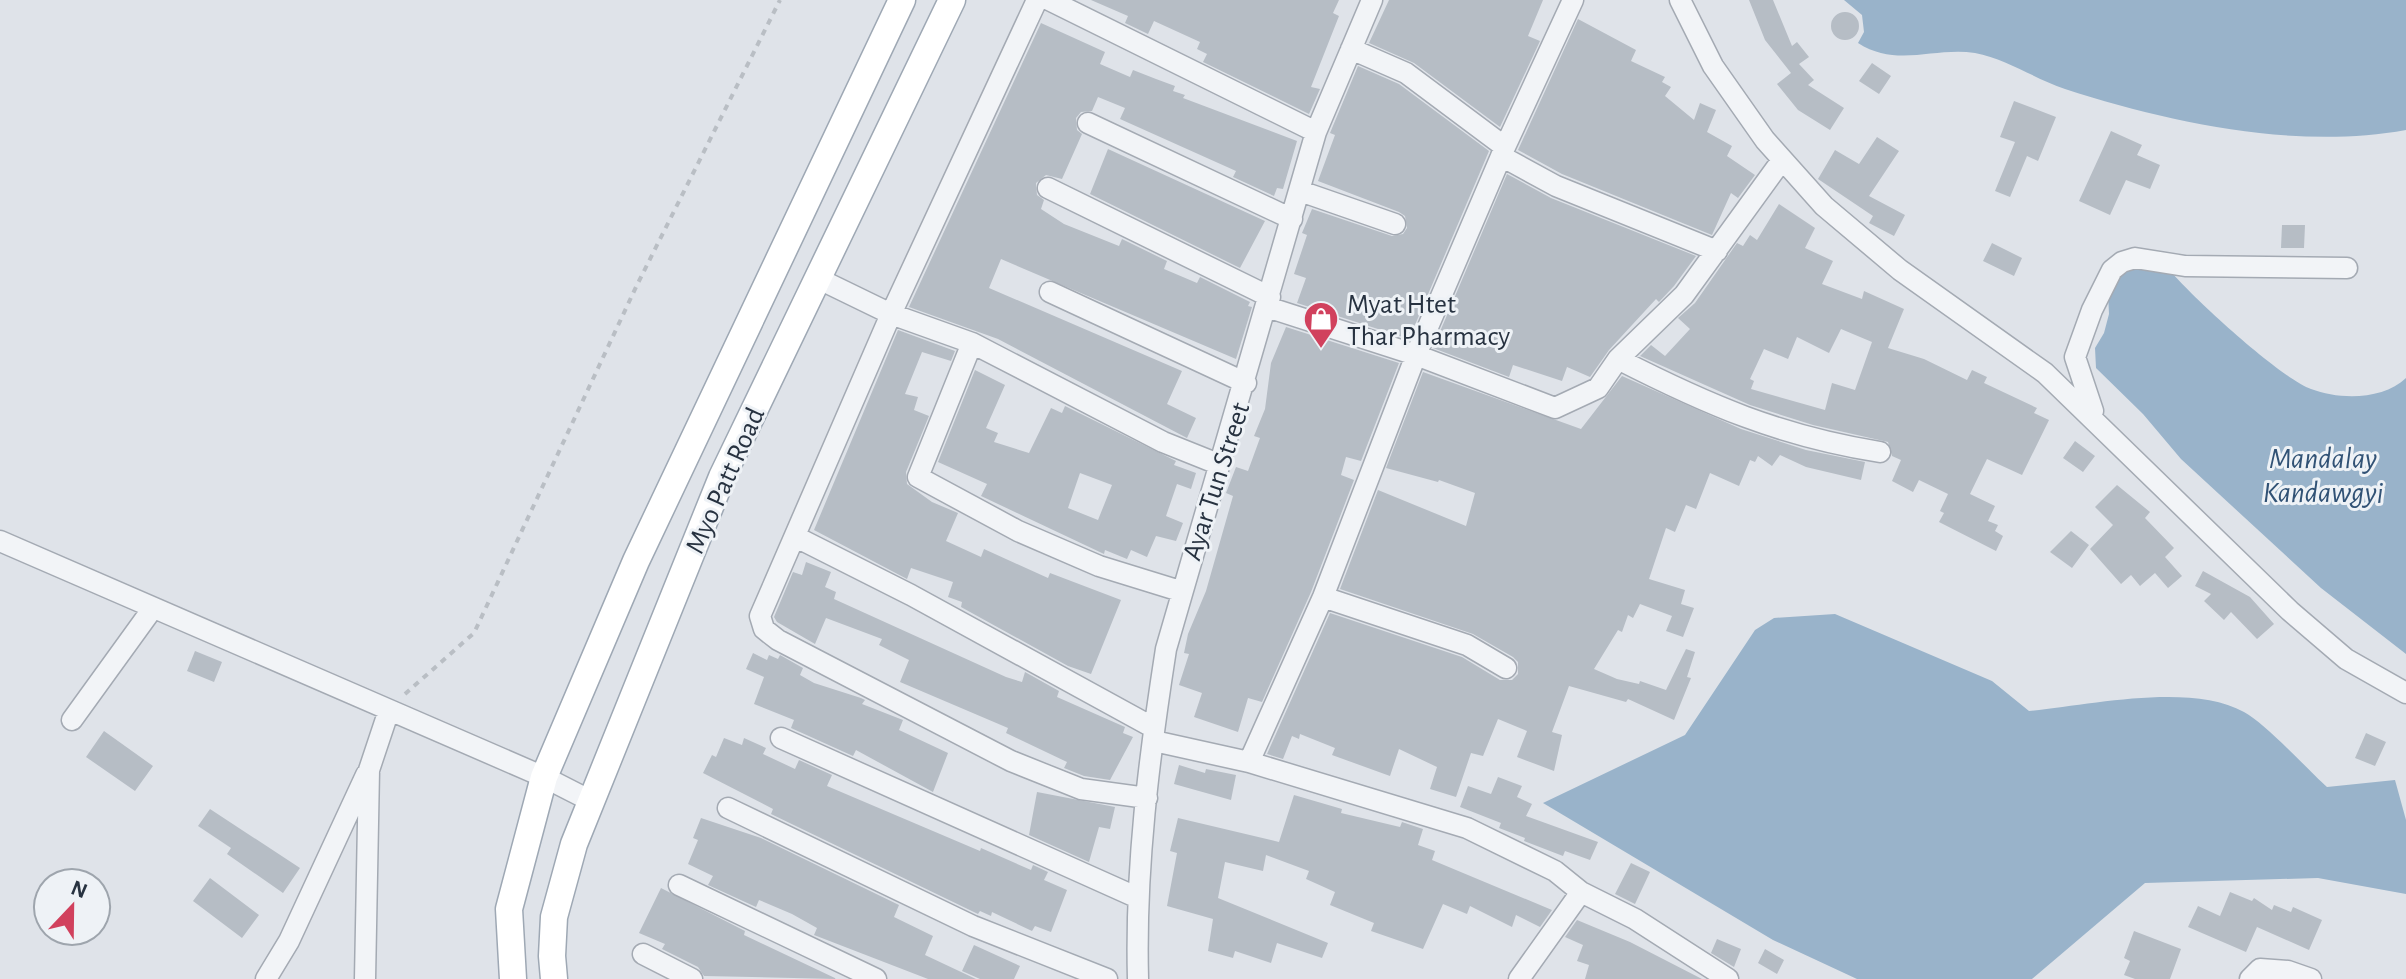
<svg xmlns="http://www.w3.org/2000/svg" width="2406" height="979" font-family="'Alegreya Sans',sans-serif">
  <style>
    .water { fill: #99b3ca }
    .building { fill: #b6bdc5; fill-rule: evenodd }
    .lines { fill: none; stroke-linecap: round; stroke-linejoin: round }
    .minor-casing { stroke: #a4aab3; stroke-width: 23 }
    .major-casing { stroke: #9ea8b4; stroke-width: 29 }
    .path { stroke: #b9bec4; stroke-width: 4; stroke-dasharray: 6 6; stroke-linecap: butt }
    .minor { stroke: #f2f4f7; stroke-width: 20 }
    .major { stroke: #fff; stroke-width: 26 }
    .labels { text-anchor: middle; stroke-width: 6; stroke-linejoin: round; paint-order: stroke }
    .poi-label { font-size: 28px; fill: #273240; stroke: #eef2f6; text-anchor: start }
    .street-label { font-size: 28px; fill: #273240; stroke: #eef2f6 }
    .water-label { font-size: 30px; font-style: italic; fill: #315275; stroke: #eef2f6 }
  </style>
  <rect width="100%" height="100%" fill="#dfe3e9"/>
  <path class="water" d="M1844 0H2406V130C2296 150 2171 123 2065 89 2035 79 2007 59 1975 53 1933 47 1897 68 1858 43L1864 32 1862 15Z
    M2126 266 2169 269C2188 294 2283 380 2311 389 2340 400 2383 400 2406 378V654L2321 588 2181 459 2143 414 2096 368 2095 348 2104 333 2109 314 2108 293Z
    M1835 614 1992 681 2029 711C2089 705 2191 682 2244 712 2266 724 2306 768 2327 787L2395 780 2406 820V894L2318 878 2145 883 2032 979H1857L1773 940 1543 803 1685 735 1755 630 1774 618Z"/>
  <path class="building" d="M1091 0H1339L1333 13 1339 16 1311 87 1320 89 1309 114 1203 62 1207 54 1197 49 1200 42 1154 21 1148 34 1125 23 1128 16Z
    M1389 0H1543L1528 36 1540 41 1500 127 1414 63 1369 43Z
    M1749 0H1773L1792 46 1797 42 1809 57 1799 64 1814 80 1808 85 1844 108 1830 130 1798 110 1777 84 1791 73 1765 40Z
    M1831 26a14 14 0 1 1 28 0a14 14 0 1 1-28 0Z
    M1578 19 1636 50 1631 61 1665 77 1662 82 1671 87 1665 96 1694 120 1700 103 1716 110 1707 132 1732 146 1727 156 1755 175 1738 198 1731 193 1712 235 1562 174 1518 150Z
    M1041 23 1105 52 1100 64 1130 77 1133 70 1156 79 1175 86 1173 91 1185 95 1183 98 1297 141 1283 189 1277 188 1274 196 1233 177 1236 171 1120 119 1125 108 1098 97 1092 111 1081 112 1076 118 1077 130 1082 134 1062 179 1046 175 1036 183 1037 195 1044 200 1041 209 1064 224 1119 246 1122 239 1167 261 1164 269 1197 283 1200 277 1250 302 1248 306 1252 307 1236 359 1001 259 989 288 1182 371 1167 404 1196 418 1187 438 998 339 909 307Z
    M1872 63 1891 76 1879 94 1859 81Z
    M1358 66 1399 84 1489 151 1409 339 1297 303 1306 278 1294 274 1307 235 1302 233 1312 209 1392 236 1403 234 1407 228 1405 216 1399 212 1318 181 1335 135 1330 133Z
    M2014 101 2056 117 2038 161 2027 156 2010 197 1995 191 2015 142 2000 137Z
    M2111 131 2142 145 2137 155 2160 165 2150 189 2126 180 2110 215 2079 201Z
    M1877 137 1899 151 1869 196 1905 215 1894 236 1869 223 1873 216 1818 179 1835 150 1859 164Z
    M1108 149 1265 221 1240 268 1090 194Z
    M1507 174 1551 198 1696 256 1674 286 1659 302 1656 299 1609 350 1590 377 1567 367 1562 381 1513 365 1509 377 1433 348Z
    M1779 204 1815 228 1805 248 1833 261 1822 284 1862 299 1864 291 1904 309 1888 348 1924 359 1967 380 1972 370 1987 377 1984 383 2037 408 2034 413 2049 420 2022 475 1987 459 1970 494 1995 506 1988 521 1998 525 1995 531 2003 536 1996 551 1939 522 1944 513 1940 511 1948 494 1919 480 1913 492 1892 481 1901 460 1892 456 1888 442 1813 425 1750 405 1640 356 1651 345 1665 356 1690 329 1678 318 1695 303 1737 243 1743 246 1750 235 1757 240ZM1841 329 1872 342 1855 390 1832 383 1825 410 1751 389 1754 381 1750 379 1764 349 1788 359 1797 337 1829 353Z
    M2282 225H2305L2304 248H2281Z
    M1992 243 2022 258 2014 276 1983 261Z
    M1286 327 1399 363 1361 461 1346 457 1341 475 1354 480 1311 592 1262 702 1248 698 1238 732 1194 717 1202 693 1179 685 1189 654 1184 653 1188 634 1206 591 1233 496 1226 493 1236 467 1248 471 1260 438 1254 436 1265 409 1271 363Z
    M898 330 955 351 951 361 922 352 905 394 918 397 914 410 929 416 906 472 907 484 932 502 958 513 946 541 981 557 984 549 1048 578 1050 573 1121 600 1091 674 1068 666 961 607 962 602 948 597 953 582 911 568 907 579 814 530Z
    M975 370 1005 385 986 428 998 433 994 442 1029 453 1051 408 1062 413 1065 406 1176 461 1174 465 1196 473 1191 489 1177 484 1166 516 1183 523 1176 541 1156 536 1147 557 1131 550 1127 559 1105 550 1104 554 981 496 987 484 938 462ZM1080 473 1112 485 1098 520 1068 508Z
    M1423 372 1581 429 1622 376 1741 429 1806 450 1865 462 1861 480 1806 467 1780 455 1772 466 1758 456 1755 462 1750 460 1739 486 1710 473 1696 509 1686 505 1675 532 1666 528 1649 579 1685 590 1681 604 1694 608 1683 637 1666 631 1672 616 1640 604 1633 618 1628 615 1622 632 1618 630 1594 669 1617 679 1639 684 1640 681 1666 690 1686 649 1695 652 1687 677 1691 678 1674 720 1628 699 1626 702 1569 686 1552 732 1562 735 1554 771 1517 757 1527 731 1498 719 1483 756 1471 753 1456 797 1430 789 1437 767 1399 749 1390 776 1332 755 1335 748 1300 734 1299 739 1292 736 1283 759 1267 754 1330 613 1462 657 1500 680H1512L1518 674V662L1513 657 1473 634 1340 589 1378 490 1466 526 1475 493 1439 480 1438 482 1386 468Z
    M2075 441 2095 456 2083 472 2063 458Z
    M2117 485 2150 512 2145 518 2174 548 2165 557 2182 576 2168 588 2155 573 2140 586 2131 575 2121 584 2090 549 2113 525 2095 507Z
    M2071 531 2089 545 2072 568 2050 552Z
    M806 562 831 572 825 587 836 592 834 599 1006 677 1022 682 1025 672 1059 691 1057 697 1125 727 1123 733 1133 737 1110 780 1084 776 1064 768 1067 762 1006 733 1008 728 900 682 909 660 879 645 882 639 826 618 815 644 777 622 774 617 793 572 802 575Z
    M2203 571 2250 597 2274 624 2257 639 2231 612 2224 620 2204 601 2211 594 2195 586Z
    M195 651 222 662 214 682 187 671Z
    M753 653 767 660 769 655 778 659 780 655 803 668 800 675 814 683 861 698 865 700 862 704 903 720 899 730 948 753 933 792 856 750 853 756 791 728 794 720 754 704 764 677 746 669Z
    M104 731 153 766 135 791 86 757Z
    M2366 733 2386 742 2375 766 2355 758Z
    M724 738 742 745 744 738 766 748 763 754 795 769 799 760 832 775 827 786 980 851 981 848 1031 870 1033 865 1048 872 1044 880 1067 890 1051 932 1035 926 1032 931 992 912 991 916 980 911 978 914 771 814 773 809 703 773 712 755 716 757Z
    M1179 765 1205 773 1206 769 1236 775 1231 800 1174 784Z
    M1498 777 1522 786 1517 797 1532 804 1526 816 1598 842 1590 860 1565 851 1563 856 1524 841 1525 838 1499 828 1501 823 1460 807 1468 786 1491 794Z
    M1037 792 1115 807 1110 829 1099 827 1089 862 1029 835Z
    M1294 795 1342 809 1341 813 1400 827 1402 822 1423 829 1418 845 1435 851 1432 860 1552 910 1540 927 1516 915 1512 927 1470 906 1467 914 1443 904 1423 949 1371 931 1374 923 1330 905 1335 892 1306 879 1309 871 1266 855 1263 871 1225 862 1218 898 1328 943 1322 958 1277 943 1271 963 1235 951 1233 958 1208 951 1213 919 1167 906 1177 853 1170 851 1178 818 1279 842Z
    M210 809 300 868 283 893 227 854 231 848 198 826Z
    M701 818 761 838 899 905 894 917 933 936 925 955 976 979H928L814 935 817 928 792 914 759 900 756 907 708 885 713 876 688 864 698 840 693 838Z
    M1631 863 1650 872 1635 904 1615 894Z
    M210 878 259 915 242 938 193 901Z
    M661 888 745 931 744 935 837 979 704 976 698 967 662 949 665 944 639 933Z
    M2230 892 2252 901 2254 898 2272 910 2274 905 2291 912 2293 907 2322 920 2309 950 2257 927 2246 952 2188 927 2198 906 2220 916Z
    M1577 920 1630 942 1702 979H1585L1589 965 1577 961 1583 945 1565 937Z
    M2134 931 2181 949 2170 979H2135L2124 975 2130 961 2124 958Z
    M1717 939 1741 949 1734 967 1711 953Z
    M974 945 1020 966 1014 979H980L962 971Z
    M1765 949 1784 960 1777 974 1758 963Z"/>
  <g class="lines">
    <defs>
      <path id="minor" d="M1037 0 891 314 760 616 764 629 778 640 1011 761 1081 789 1147 798
        M1049 0 1316 132
        M1680 0 1713 66 1765 140 1824 206 1900 270 2045 373 2290 611 2346 659 2406 693
        M1351 49 1406 73 1505 147
        M1088 123 1292 219
        M1501 156 1556 186 1717 251
        M1048 188 1270 297
        M1300 191 1395 224
        M819 279 891 314 972 343 1163 442 1218 464
        M1050 292 1246 383
        M1267 307 1416 355 1555 408 1598 388 1618 359 1684 295 1782 160
        M972 343 918 477 1018 531 1099 566 1180 591
        M1618 359C1708 405 1780 436 1880 452
        M2093 411 2075 357 2092 310 2112 270 2122 262 2135 258 2185 266 2347 268
        M796 537 911 595 1154 728
        M0 541 544 777 591 801
        M1323 597 1467 645 1506 668
        M72 720 153 608
        M781 738 1136 897
        M1154 741 1249 762 1467 828 1555 871 1581 892 1635 919 1728 979
        M1249 762 1323 597 1416 355 1505 147 1573 0
        M728 808 973 926 1107 979
        M679 885 876 979
        M643 954 692 979
        M266 979 289 941 366 775
        M365 979 369 770 389 710
        M1138 979C1135 868 1149 758 1166 649L1316 132 1372 0
        M1519 979 1581 892
        M2250 979 2260 969 2288 971 2311 979"/>
      <path id="major" d="M513 979 509 909 544 777 636 561 902 0
        M554 979 552 956 554 917 574 844 722 477 952 0"/>
    </defs>
    <use href="#minor" class="minor-casing"/>
    <use href="#major" class="major-casing"/>
    <path class="path" d="M405 694 474 633 636 287 780 0"/>
    <use href="#minor" class="minor"/>
    <use href="#major" class="major"/>
  </g>
  <defs>
    <symbol id="shop-pin" viewBox="-11 -11 22 30"><path d="M0 17L-7.5 6A9.5 9.5 0 1 1 7.5 6Z" fill="#d1415d" stroke="#eef2f6"/><path d="M-5-2.5h2.3a2.7 3.5 0 0 1 5.4 0H5L5.5 6h-11ZM-1.5-2.5h3a1.5 2.3 0 0 0-3 0Z" fill="#fff"/></symbol>
  </defs>
  <g fill-rule="evenodd">
    <use href="#shop-pin" x="1301" y="299" width="40" height="54"/>
  </g>
  <g class="labels">
    <g class="poi-label">
      <text x="1347" y="313">Myat Htet<tspan x="1347" dy="32">Thar Pharmacy</tspan></text>
    </g>
    <g class="street-label">
      <text transform="translate(724 480) rotate(-66)" y="10">Myo Patt Road</text>
      <text transform="translate(1215 481) rotate(-72)" y="10">Ayar Tun Street</text>
    </g>
    <g class="water-label">
      <text x="2323" y="468">Mandalay<tspan x="2323" dy="34">Kandawgyi</tspan></text>
    </g>
  </g>
  <g transform="translate(72 907) rotate(22)"><circle r="38" fill="#eef2f6" stroke="#9ea5ad" stroke-width="2"/>
  <path d="M0-6L14 30L0 20L-14 30Z" fill="#d1415d"/>
  <text y="-12" font-size="22" font-weight="bold" text-anchor="middle" fill="#273240">N</text>
  </g>
</svg>
